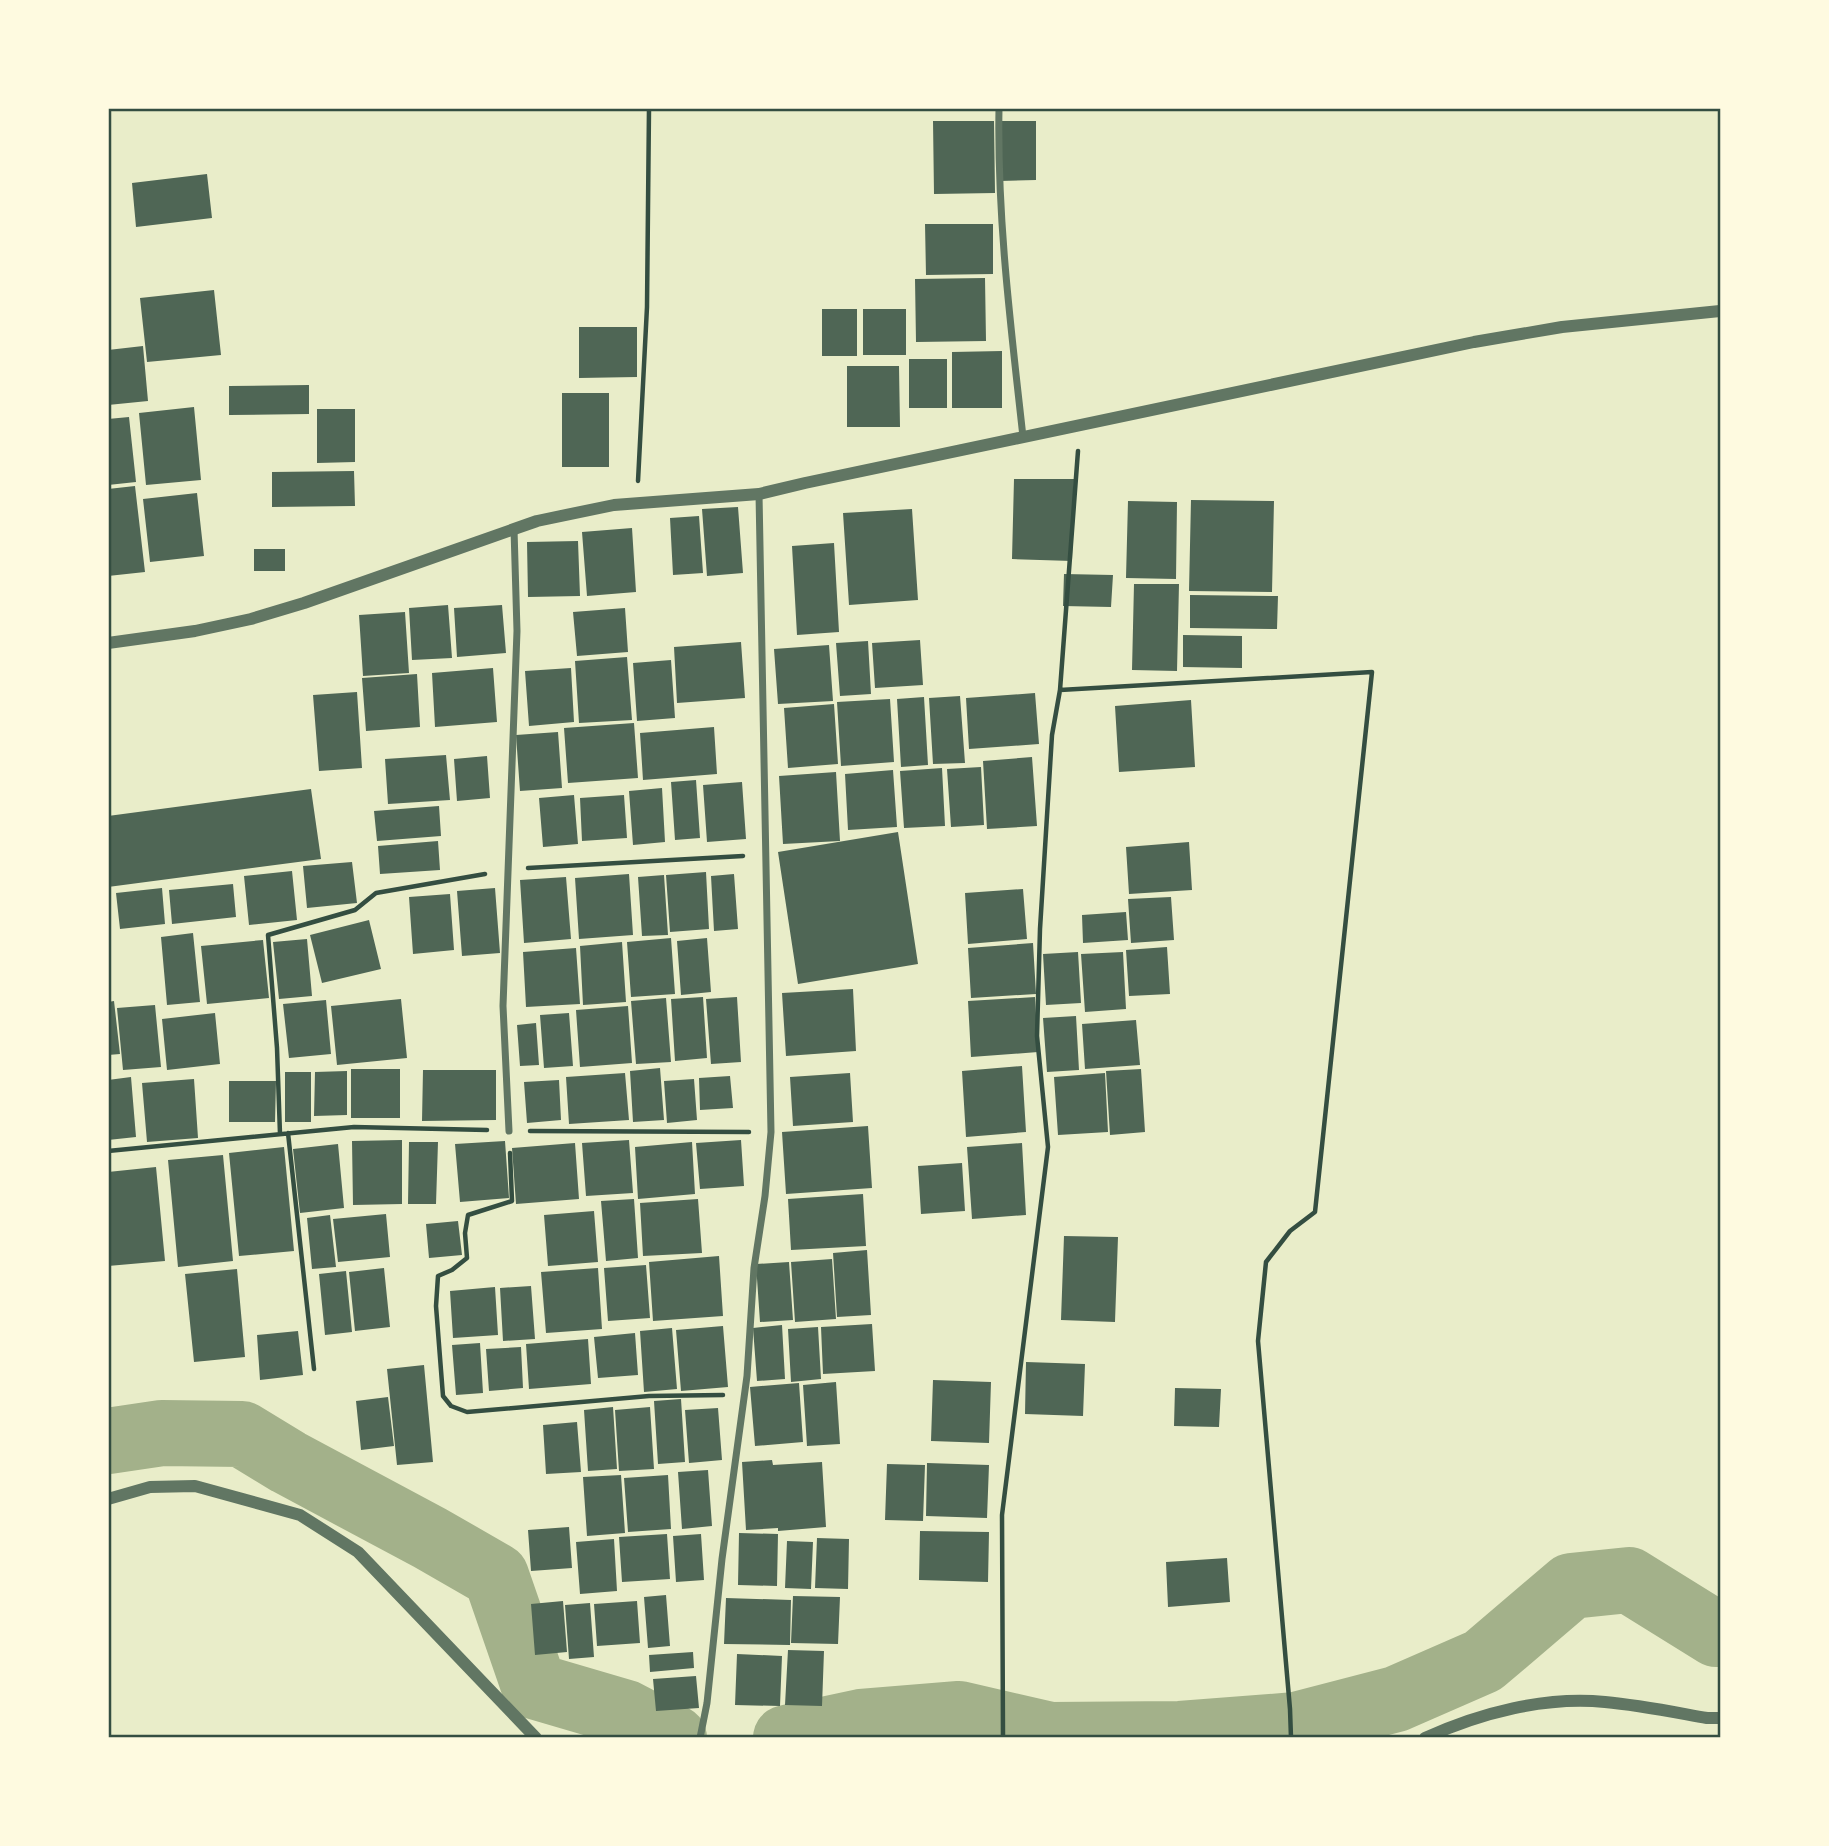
<svg xmlns="http://www.w3.org/2000/svg" width="1829" height="1846" font-family="'Asap Condensed',sans-serif">
  <style>
    .lines { fill: none; stroke-linecap: round; stroke-linejoin: round }
    .river { stroke: #a3b18a; stroke-width: 66 }
    .building { fill: #4f6655 }
    .path { stroke: #344e41; stroke-width: 4.5 }
    .minor { stroke: #617663; stroke-width: 7 }
    .tertiary { stroke: #617663; stroke-width: 12 }
    .neatline { fill: none; stroke: #344e41; stroke-width: 2.5 }
  </style>
  <rect width="100%" height="100%" fill="#e9edc9"/>
  <g class="lines">
    <path class="river" d="M108 1441 162 1433 242 1434 288 1462 430 1538 496 1576 534 1686 626 1713 674 1738
      M786 1738 861 1722 959 1714 1050 1735 1180 1734 1296 1725 1396 1699 1483 1661 1571 1586 1629 1580 1716 1634H1720"/>
  </g>
  <path class="building" d="M933 121H994L995 193 934 194Z
    M1000 121H1036V180L1000 181Z
    M207 174 212 218 136 227 132 183Z
    M925 224H993V274L926 275Z
    M985 278 986 341 916 342 915 279Z
    M214 290 221 355 147 362 140 298Z
    M822 309H857V356H822Z
    M863 309H906V355H863Z
    M579 327H637V377L579 378Z
    M143 346 148 401 108 405V350Z
    M1002 351V408H952V352Z
    M909 359H947V408H909Z
    M847 366H899L900 427H847Z
    M309 385V414L229 415V386Z
    M562 393H609V467H562Z
    M194 407 201 480 146 485 139 413Z
    M317 409H355V462L317 463Z
    M129 417 136 482 108 485V419Z
    M354 471 355 506 272 507V472Z
    M1014 479H1074L1072 561 1012 559Z
    M135 486 145 572 108 576V489Z
    M197 493 204 556 150 562 143 499Z
    M1191 500 1274 501 1272 592 1189 591Z
    M1128 501 1177 502 1176 579 1126 578Z
    M738 507 743 573 707 576 702 509Z
    M912 509 918 600 849 605 843 513Z
    M699 516 703 573 673 575 670 518Z
    M632 528 636 592 587 596 582 532Z
    M578 541 580 596 528 597 527 542Z
    M834 543 839 632 797 635 792 546Z
    M254 549H285V571H254Z
    M1064 574 1113 575 1111 607 1063 606Z
    M1134 584H1179L1177 671 1132 670Z
    M1190 595 1278 596 1277 629 1190 628Z
    M448 605 452 658 412 660 409 608Z
    M502 605 506 653 457 657 454 608Z
    M625 608 628 652 577 656 573 612Z
    M405 612 409 673 363 676 359 615Z
    M1183 635 1242 636V668L1183 667Z
    M920 640 923 685 875 688 872 643Z
    M868 641 871 694 840 696 836 643Z
    M741 642 745 698 677 703 674 647Z
    M829 645 833 701 778 704 774 649Z
    M627 657 632 720 579 723 575 661Z
    M671 660 675 718 637 721 633 663Z
    M493 668 497 722 435 727 432 673Z
    M571 668 574 722 529 726 525 671Z
    M417 674 420 727 366 731 362 678Z
    M357 692 362 768 319 771 313 695Z
    M1035 693 1039 744 969 749 966 698Z
    M960 696 965 763 933 764 929 698Z
    M924 697 928 765 901 767 897 699Z
    M890 699 894 762 841 766 837 702Z
    M1191 700 1195 767 1119 772 1115 706Z
    M834 704 838 764 788 768 784 708Z
    M634 723 638 778 568 783 564 728Z
    M714 727 717 774 643 780 640 733Z
    M558 732 562 788 520 791 516 735Z
    M446 755 450 800 388 804 385 759Z
    M487 756 490 798 457 801 454 759Z
    M1032 757 1037 826 987 829 983 761Z
    M981 767 984 825 951 827 947 769Z
    M942 768 945 826 904 828 900 771Z
    M893 770 897 827 848 830 845 774Z
    M836 772 840 841 783 844 779 776Z
    M696 780 700 838 675 840 671 782Z
    M742 782 746 839 707 842 703 785Z
    M662 788 665 842 633 845 629 791Z
    M311 789 321 859 108 887V816Z
    M574 795 578 844 543 847 539 798Z
    M624 795 627 838 582 841 580 798Z
    M439 806 441 836 377 841 374 811Z
    M898 832 918 964 798 984 778 852Z
    M438 841 440 870 380 874 378 846Z
    M1189 842 1192 890 1129 894 1126 847Z
    M352 862 357 903 307 908 303 866Z
    M292 871 297 920 249 925 244 876Z
    M706 872 709 929 670 932 666 875Z
    M629 874 633 935 579 939 575 878Z
    M734 874 738 929 714 931 711 876Z
    M664 875 668 935 642 936 638 877Z
    M566 877 571 939 524 943 520 880Z
    M233 884 236 917 172 924 169 890Z
    M162 888 165 924 120 929 116 893Z
    M495 888 500 953 462 956 457 891Z
    M1023 889 1027 939 968 944 965 893Z
    M450 894 454 950 413 954 409 897Z
    M1171 897 1174 940 1131 943 1128 899Z
    M1126 912 1128 940 1083 943 1082 915Z
    M369 920 381 969 322 983 310 935Z
    M193 933 200 1002 167 1005 161 937Z
    M671 938 675 994 631 997 627 942Z
    M707 938 711 992 681 995 677 941Z
    M307 939 312 996 279 999 273 942Z
    M263 940 269 998 207 1004 201 946Z
    M622 942 626 1002 583 1005 580 946Z
    M1033 943 1036 994 971 998 968 948Z
    M1167 947 1170 994 1129 996 1126 950Z
    M576 948 580 1004 526 1007 523 952Z
    M1078 952 1081 1003 1046 1005 1043 954Z
    M1123 952 1126 1009 1085 1012 1081 954Z
    M853 989 856 1051 786 1056 782 993Z
    M703 997 707 1058 675 1061 671 999Z
    M737 997 741 1062 711 1064 706 999Z
    M1035 997 1038 1052 971 1057 968 1001Z
    M666 998 671 1062 636 1064 631 1001Z
    M401 999 407 1058 337 1065 331 1006Z
    M326 1000 331 1054 289 1058 283 1004Z
    M114 1001 120 1054 108 1055V1002Z
    M155 1005 161 1067 123 1070 117 1008Z
    M628 1006 632 1063 580 1067 576 1010Z
    M215 1013 220 1064 167 1070 162 1019Z
    M569 1013 573 1066 544 1068 540 1015Z
    M1076 1016 1079 1070 1047 1072 1043 1018Z
    M1136 1020 1140 1065 1085 1069 1082 1024Z
    M536 1023 539 1065 520 1066 517 1025Z
    M1022 1066 1026 1132 966 1137 962 1071Z
    M660 1068 664 1120 633 1122 630 1071Z
    M351 1069H400V1118H351Z
    M1141 1069 1145 1132 1110 1135 1106 1071Z
    M423 1070H496V1120L422 1121Z
    M347 1071V1115L314 1116 315 1072Z
    M285 1072H311V1122H285Z
    M625 1073 629 1120 569 1124 566 1077Z
    M850 1073 853 1122 793 1126 790 1077Z
    M1105 1073 1108 1132 1058 1135 1054 1077Z
    M730 1076 733 1108 700 1110 699 1078Z
    M131 1077 136 1137 108 1140V1080Z
    M194 1079 198 1138 147 1142 142 1083Z
    M694 1079 697 1120 667 1123 664 1081Z
    M559 1080 561 1120 527 1123 524 1082Z
    M229 1081H276L275 1122H229Z
    M868 1126 872 1188 786 1194 782 1132Z
    M402 1140V1204L353 1205 352 1141Z
    M629 1140 633 1193 586 1196 582 1143Z
    M741 1140 744 1186 700 1189 696 1143Z
    M505 1141 509 1198 460 1202 455 1144Z
    M409 1142H438L436 1204H408Z
    M692 1142 695 1194 638 1199 635 1147Z
    M575 1143 579 1199 516 1204 512 1148Z
    M1022 1143 1026 1215 972 1219 967 1147Z
    M338 1144 344 1208 300 1213 293 1149Z
    M284 1147 294 1251 239 1256 229 1153Z
    M223 1155 233 1261 178 1267 168 1160Z
    M962 1163 965 1211 921 1214 918 1166Z
    M156 1167 165 1261 108 1266V1172Z
    M863 1194 866 1246 791 1250 788 1199Z
    M634 1199 638 1258 606 1261 601 1201Z
    M698 1199 702 1253 643 1256 640 1203Z
    M594 1211 598 1262 548 1266 544 1215Z
    M386 1214 390 1257 338 1262 333 1219Z
    M330 1215 336 1267 312 1269 307 1218Z
    M458 1221 462 1255 429 1258 426 1224Z
    M1064 1236 1118 1237 1115 1322 1061 1320Z
    M867 1250 871 1315 837 1317 833 1253Z
    M719 1256 723 1316 653 1321 649 1262Z
    M832 1259 836 1319 795 1322 791 1262Z
    M789 1262 793 1320 760 1322 756 1264Z
    M646 1265 650 1318 608 1321 604 1268Z
    M384 1268 390 1327 355 1331 349 1272Z
    M598 1268 602 1329 546 1333 541 1272Z
    M237 1269 245 1357 194 1362 185 1274Z
    M346 1271 352 1332 325 1335 319 1274Z
    M531 1286 535 1339 503 1341 500 1288Z
    M495 1287 498 1335 453 1338 450 1291Z
    M872 1324 875 1371 823 1374 821 1327Z
    M782 1325 785 1379 757 1381 753 1328Z
    M723 1326 728 1387 681 1391 676 1330Z
    M818 1327 821 1379 791 1382 788 1329Z
    M672 1328 677 1389 644 1392 640 1331Z
    M298 1331 303 1375 260 1380 257 1335Z
    M635 1333 638 1375 598 1378 594 1337Z
    M588 1339 591 1384 529 1389 526 1344Z
    M480 1343 483 1393 456 1395 452 1345Z
    M521 1347 523 1388 489 1391 486 1349Z
    M1026 1362 1085 1364 1083 1416 1025 1414Z
    M424 1365 433 1462 397 1465 387 1369Z
    M933 1380 991 1382 989 1443 931 1441Z
    M836 1382 840 1444 807 1446 803 1385Z
    M799 1383 803 1442 755 1446 750 1387Z
    M1175 1388 1221 1389 1219 1427 1174 1426Z
    M388 1397 394 1446 361 1450 356 1401Z
    M681 1399 685 1462 658 1464 654 1401Z
    M613 1407 617 1469 588 1471 584 1410Z
    M650 1407 654 1469 619 1471 615 1410Z
    M718 1408 722 1460 689 1463 685 1410Z
    M577 1422 581 1472 546 1474 543 1425Z
    M772 1460 773 1465 822 1462 826 1527 778 1531V1528L746 1530 742 1462Z
    M927 1463 989 1465 987 1518 926 1516Z
    M887 1464 925 1465 923 1521 885 1520Z
    M708 1470 712 1526 682 1529 678 1472Z
    M621 1475 625 1533 587 1536 583 1477Z
    M668 1475 671 1529 628 1532 624 1478Z
    M569 1527 572 1568 531 1571 528 1530Z
    M920 1531 989 1532 988 1582 919 1580Z
    M739 1533 778 1534 777 1586 738 1585Z
    M667 1534 670 1579 622 1582 619 1537Z
    M701 1534 704 1580 676 1582 673 1536Z
    M817 1538 849 1539 848 1589 815 1588Z
    M614 1539 617 1591 580 1594 576 1542Z
    M787 1541 813 1542 811 1589 785 1588Z
    M1227 1558 1230 1602 1168 1607 1166 1562Z
    M666 1595 670 1646 648 1648 644 1597Z
    M793 1596 840 1597 838 1644 791 1643Z
    M726 1598 791 1600 790 1645 724 1644Z
    M563 1601 567 1652 535 1655 531 1604Z
    M637 1601 640 1643 597 1646 594 1604Z
    M590 1603 594 1657 569 1659 565 1605Z
    M788 1650 824 1651 822 1706 785 1705Z
    M693 1652 694 1668 650 1672 649 1655Z
    M737 1654 782 1656 780 1706 735 1705Z
    M696 1676 699 1708 656 1711 653 1679Z"/>
  <g class="lines">
    <path class="path" d="M638 481 647 307 649 108
      M1060 690 1372 672 1315 1212 1290 1231 1266 1262 1258 1341 1290 1709 1291 1738
      M528 868 743 856
      M530 1131 749 1132
      M288 1133 314 1369
      M280 1134 277 1048 268 935 355 910 376 893 485 874
      M108 1151 354 1127 487 1130
      M510 1153 512 1201 468 1215 465 1233 467 1258 452 1270 438 1276 436 1306 443 1396 451 1406 467 1412 649 1396 723 1395
      M1003 1738 1002 1515 1048 1147 1037 1036 1040 929 1052 735 1060 690 1078 451"/>
    <path class="minor" d="M999 108C997 218 1011 328 1023 437
      M509 1131 503 1006 517 631 514 529
      M700 1738 707 1703 722 1559 747 1376 754 1268 765 1196 771 1132 759 494"/>
    <path class="tertiary" d="M108 643 195 631 251 619 304 603 537 521 614 505 759 494 805 483 1474 342 1562 327 1720 311
      M108 1499 150 1487 195 1486 300 1515 358 1552 536 1738
      M1425 1738C1480 1713 1545 1696 1605 1702 1639 1705 1673 1712 1707 1718H1720"/>
  </g>
  <rect width="1829" height="1846" fill="none" stroke="#fefae0" stroke-width="220"/>
  <rect x="110" y="110" width="1609" height="1626" class="neatline"/>
</svg>
